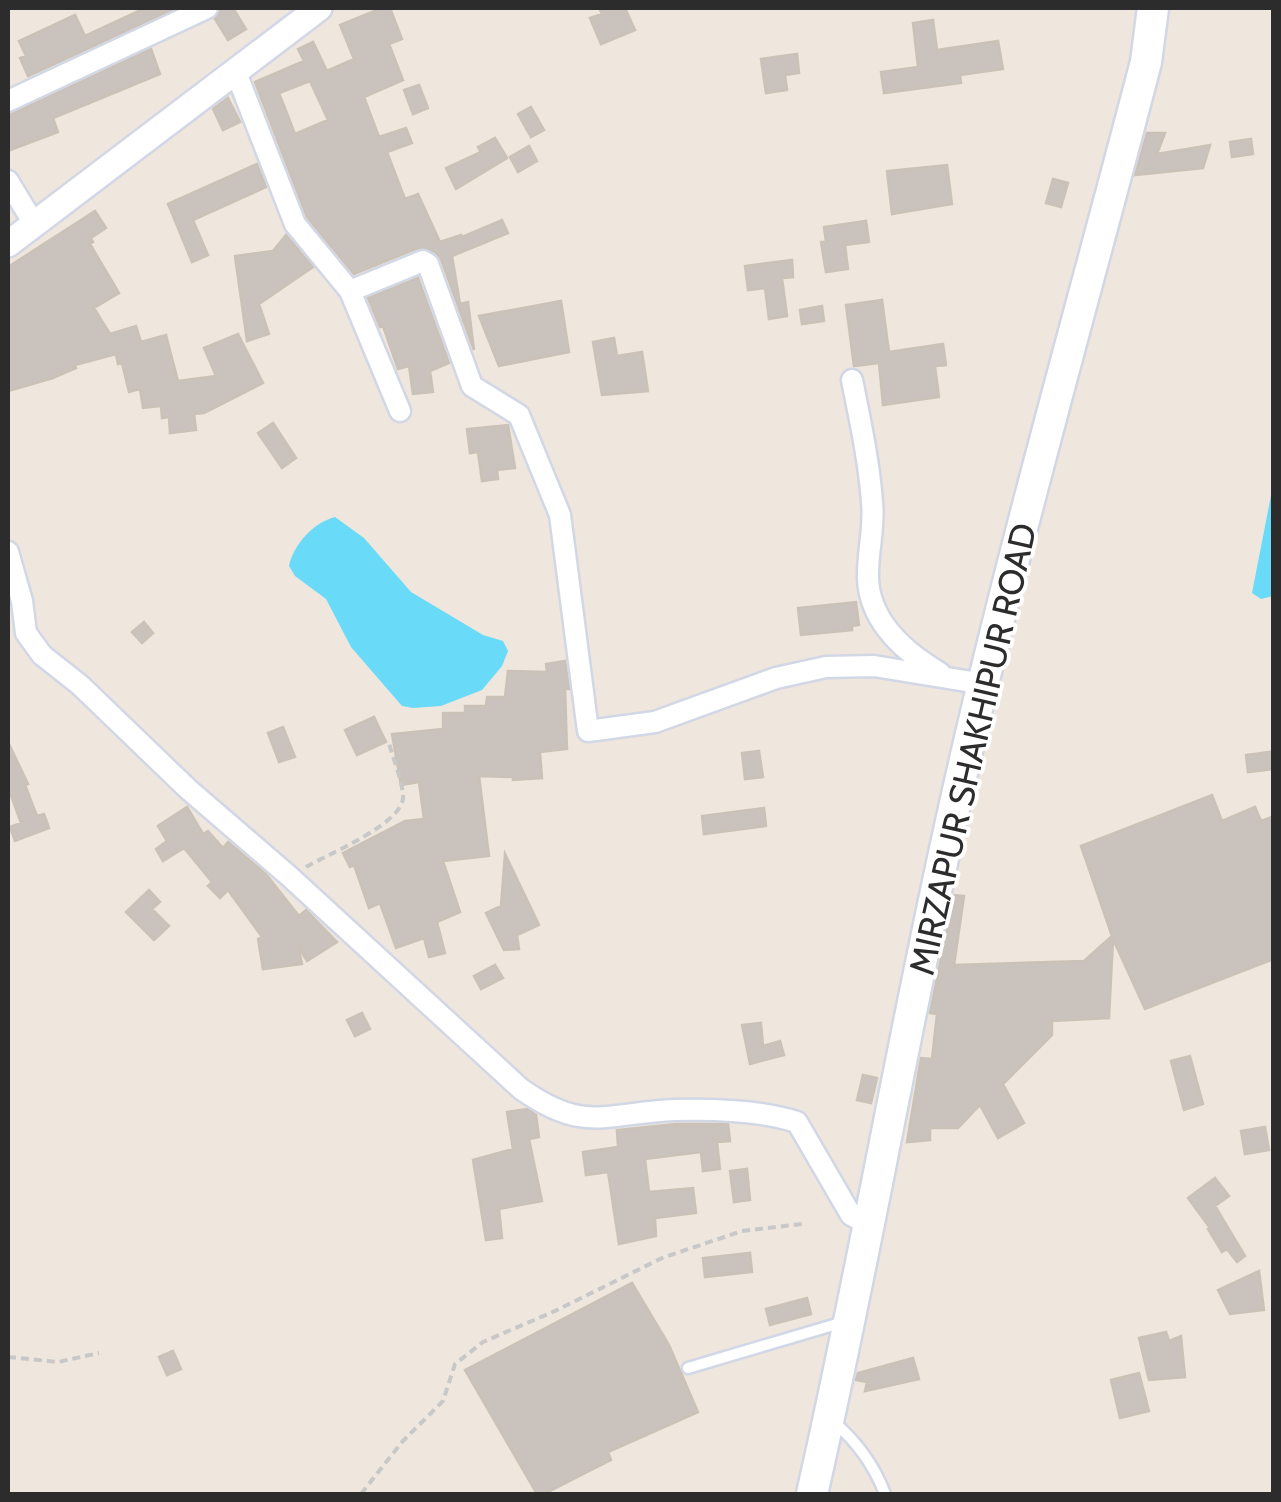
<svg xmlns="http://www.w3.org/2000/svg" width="1281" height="1502" font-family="Cabin,sans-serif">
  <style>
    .water { fill: #69dbf8 }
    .building { fill: #cac3bd; stroke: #cac2b7; stroke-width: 2.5; fill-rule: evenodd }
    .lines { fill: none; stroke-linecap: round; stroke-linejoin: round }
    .service-casing { stroke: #d2d7e6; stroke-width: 15 }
    .minor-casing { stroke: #d2d7e6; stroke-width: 25 }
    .tertiary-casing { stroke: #d2d7e6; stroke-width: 30 }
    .secondary-casing { stroke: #d2d7e6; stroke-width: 35 }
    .path { stroke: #c8c8c8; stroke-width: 4; stroke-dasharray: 8 5; stroke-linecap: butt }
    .service { stroke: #fff; stroke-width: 10 }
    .minor { stroke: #fff; stroke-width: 20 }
    .tertiary { stroke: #fff; stroke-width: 25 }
    .secondary { stroke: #fff; stroke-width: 30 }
    .labels { text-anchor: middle; stroke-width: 8; stroke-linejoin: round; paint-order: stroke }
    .street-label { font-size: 35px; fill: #2c2c2c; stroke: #fff }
  </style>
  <rect width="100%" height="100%" fill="#efe6dd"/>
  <path class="water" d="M1273 485V596L1261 599 1252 593Z
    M335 517 364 538 411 592 483 635 503 641 508 651 502 666 482 690 441 706 413 708 402 706 351 647 326 599 295 576 289 566C294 544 313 523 335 517Z"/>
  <path class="building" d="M145 8H176L28 76 20 58 26 56 19 41 75 15 85 36Z
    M221 8H233L246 29 228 40 215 19Z
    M382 8H390L402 39 389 44 403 80 364 97 379 137 406 128 412 143 387 152 405 199 418 194 440 242 461 235 462 237 502 220 508 233 452 256 460 304 468 302 474 350 441 259 435 252 418 248 354 274 307 217 255 82 304 61 298 49 313 42 327 71 354 59 340 25ZM310 81 328 120 295 134 279 93Z
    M599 8H625L635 30 601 44 590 18 602 14Z
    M933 20 937 50 998 41 1003 69 960 75 961 83 884 93 881 72 918 67 913 23Z
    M151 49 160 74 53 118 58 132 8 151V115Z
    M797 54 799 73 785 75 787 90 766 93 761 59Z
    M419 85 428 108 413 114 404 90Z
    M228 98 240 122 223 130 213 109Z
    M531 107 544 130 531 137 518 114Z
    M1147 133H1165L1157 154 1210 145 1203 168 1135 175Z
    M495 138 507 158 456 189 446 168 481 152 478 147Z
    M1251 139 1253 154 1232 157 1230 142Z
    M529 146 537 161 518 172 510 157Z
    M257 164 266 187 193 220 208 255 192 262 168 204Z
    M947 165 952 204 892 214 887 171Z
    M1053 179 1068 183 1061 207 1046 203Z
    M95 211 106 228 91 238 93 242 90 244 119 293 94 308 110 334 136 326 141 342 166 335 178 381 216 376 204 348 238 334 263 383 204 413 194 414 196 430 170 433 169 417 162 418 161 406 143 408 140 389 129 392 122 363 118 364 116 354 75 365 76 368 53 378 8 391V267Z
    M866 221 869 242 845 245 848 269 826 272 821 242H826L824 227Z
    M286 235 313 267 259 304 269 334 247 341 235 256 273 251Z
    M792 260 793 277 782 278 787 316 769 319 765 288 748 290 745 266Z
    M418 278 449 363 430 371 433 392 413 394 409 366 398 369 383 326 380 327 368 298Z
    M882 300 889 352 943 344 946 365 935 366 939 397 883 405 879 363 854 366 846 305Z
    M561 301 569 352 499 366 479 316Z
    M822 306 824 321 802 324 800 310Z
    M614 338 617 356 642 352 648 391 602 395 593 342Z
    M273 423 296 458 282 468 258 433Z
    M508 425 515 468 497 470 498 479 482 481 478 452 470 453 467 429Z
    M856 602 859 625 852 626V630L801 635 798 608Z
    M144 622 153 633 142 643 132 632Z
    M565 661 569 689H565L567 749 540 752 542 778 513 780V777L479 776 489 856 443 861 460 912 437 922 445 953 429 957 424 938 396 948 380 903 369 908 354 865 350 867 343 853 405 821 424 819 419 782 401 785 392 734 443 729V713H465V706H486L487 697H505L508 671 547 672 546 664Z
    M374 717 386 742 357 755 345 730Z
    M283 727 295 757 279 762 268 733Z
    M8 742 28 784 25 785 37 816 44 814 49 828 15 841 10 827 21 823 8 787Z
    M759 751 763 777 745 779 742 753Z
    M1270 752 1273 769 1248 772 1246 755Z
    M1212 795 1222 821 1255 807 1261 821 1274 816V959L1145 1009 1113 939 1109 1018 1052 1021V1035L1003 1084 1024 1123 998 1138 980 1105 958 1128H930V1140L907 1142 921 1058 932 1059 937 1014 930 1013 954 895 964 896 954 965 1084 961 1112 936 1081 846Z
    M187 807 203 834 208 831 223 848 228 842 266 874 299 916 306 910 337 942 307 961 298 946 302 964 263 969 258 939 262 937 228 890 220 898 208 886 212 882 184 848 163 861 156 849 167 841 158 826Z
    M764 808 766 826 704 834 702 816Z
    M505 854 539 925 517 935 519 949 504 950 486 913 501 906Z
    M149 890 160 902 152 909 169 926 154 940 126 912Z
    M495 965 503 978 481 989 474 976Z
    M362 1013 370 1029 355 1036 347 1020Z
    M761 1023 763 1046 780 1041 784 1055 750 1064 742 1025Z
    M1190 1056 1203 1104 1184 1110 1171 1061Z
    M863 1075 877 1078 871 1103 857 1100Z
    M527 1109 536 1115 539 1137 529 1139 542 1201 499 1209 502 1238 486 1240 473 1160 513 1149 507 1112Z
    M676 1124H728L730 1141 717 1142 720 1169 703 1171 701 1152 645 1159 649 1192 693 1188 696 1213 655 1218 656 1236 619 1244 608 1172 586 1175 583 1152 618 1147 617 1130Z
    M1265 1127 1269 1150 1245 1154 1241 1131Z
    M747 1169 750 1200 734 1202 730 1171Z
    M1215 1178 1229 1196 1215 1206 1245 1256 1237 1262 1227 1249 1222 1252 1208 1229 1210 1228 1188 1198Z
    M750 1253 752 1272 705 1277 703 1258Z
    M1259 1271 1264 1310 1230 1314 1218 1290Z
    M632 1283 669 1345 698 1412 608 1452 611 1460 544 1494H537L465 1370Z
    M807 1298 811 1314 770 1325 766 1309Z
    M1166 1332 1169 1341 1181 1336 1185 1377 1149 1380 1139 1338Z
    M173 1351 181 1369 167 1375 159 1357Z
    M913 1358 919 1379 865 1391 867 1382 856 1380 858 1373Z
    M1139 1373 1149 1411 1120 1418 1111 1380Z"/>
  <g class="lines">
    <defs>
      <path id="service" d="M688 1368 847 1321
        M835 1423C858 1443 874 1465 885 1494"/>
      <path id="minor" d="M235 70 295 224 350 291 400 411
        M8 101 207 8
        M8 181 33 222
        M350 291 423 261 428 264 472 386 519 415 560 515 588 731 655 722 776 678 826 667 874 666 984 684
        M852 380C860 420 869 461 872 502 875 527 867 553 868 579 870 622 906 653 940 673
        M8 552 22 601 26 633 42 655 80 685 188 789 289 876 521 1089C585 1134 605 1113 675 1110 713 1109 760 1110 797 1122L851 1215 871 1226"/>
      <path id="tertiary" d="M8 244 319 8"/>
      <path id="secondary" d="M812 1494C863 1271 901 1046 951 822 1007 567 1080 315 1146 62L1153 8"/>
    </defs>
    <use href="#service" class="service-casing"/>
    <use href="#minor" class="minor-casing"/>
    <use href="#tertiary" class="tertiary-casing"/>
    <use href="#secondary" class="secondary-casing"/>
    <path class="path" d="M306 867C328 854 405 823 403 796 402 779 393 759 389 743
      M8 1357 58 1362 99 1353
      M361 1494 402 1442 443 1401 455 1364 483 1342 555 1311 662 1258 742 1231 802 1224"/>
    <use href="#service" class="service"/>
    <use href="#minor" class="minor"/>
    <use href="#tertiary" class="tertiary"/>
    <use href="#secondary" class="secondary"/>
  </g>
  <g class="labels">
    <g class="street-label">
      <text transform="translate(973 749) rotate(-77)" y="12">MIRZAPUR SHAKHIPUR ROAD</text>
    </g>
  </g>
  <rect width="1281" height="1502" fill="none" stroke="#2c2c2c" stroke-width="20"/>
</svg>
